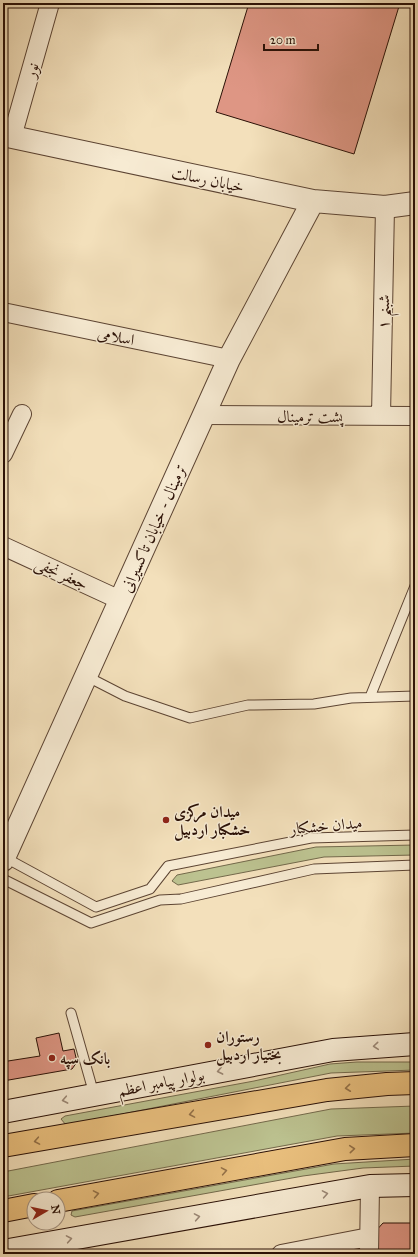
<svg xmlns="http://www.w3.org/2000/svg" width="418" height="1257" font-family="'IM FELL Great Primer',Amiri,serif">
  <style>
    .green { fill: #bcc290; stroke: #73694b }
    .building { fill: #de9684; stroke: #2a1006 }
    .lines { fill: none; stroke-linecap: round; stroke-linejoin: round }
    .service-casing { stroke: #5c4433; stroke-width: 11 }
    .minor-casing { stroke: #5c4433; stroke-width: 20 }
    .tertiary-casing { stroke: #5c4433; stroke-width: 24 }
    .secondary-casing { stroke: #2a1006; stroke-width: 24 }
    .primary-casing { stroke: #2a1006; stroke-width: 24 }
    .service { stroke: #f7ebd3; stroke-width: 9 }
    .minor { stroke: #f7ebd3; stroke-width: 18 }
    .tertiary { stroke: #f7ebd3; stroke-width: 22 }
    .secondary { stroke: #f7ebd3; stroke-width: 22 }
    .primary { stroke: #eac07e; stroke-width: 22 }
    .oneway { stroke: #9b8877 }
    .oneway2 { stroke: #947148 }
    .poi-dot { fill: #8f2418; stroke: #f7ebd3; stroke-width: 1.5 }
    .labels { text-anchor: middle; stroke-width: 3; stroke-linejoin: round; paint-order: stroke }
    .street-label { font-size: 16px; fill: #2a1006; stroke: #f7ebd3 }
    .poi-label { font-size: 16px; font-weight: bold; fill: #2a1006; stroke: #f7ebd3; text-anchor: start }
  </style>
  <rect width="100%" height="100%" fill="#f3e0bb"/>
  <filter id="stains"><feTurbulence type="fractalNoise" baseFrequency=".005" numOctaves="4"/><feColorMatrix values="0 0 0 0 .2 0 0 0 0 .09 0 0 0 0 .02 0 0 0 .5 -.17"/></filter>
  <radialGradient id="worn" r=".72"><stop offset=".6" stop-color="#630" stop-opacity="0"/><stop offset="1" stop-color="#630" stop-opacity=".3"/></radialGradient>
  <path class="green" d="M415 845V855L324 857 178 885 172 881 177 875 316 847Z
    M357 1062H415V1070L331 1073 66 1125 61 1119 65 1116 254 1081 330 1064Z
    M415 1106V1133L337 1136 3 1197V1172L331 1109Z
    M415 1159V1166L363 1168 303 1176 75 1217 71 1215 72 1211 334 1164Z"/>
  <path class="building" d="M249 3H400L354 154 216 112Z
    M59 1033 63 1051 74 1049 77 1062 72 1069 3 1081V1060L8 1061 40 1056 36 1038Z
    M383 1223H415V1254H375L373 1234Z"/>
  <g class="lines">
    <defs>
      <path id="service" d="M86 676 125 696 190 718 248 705 314 704 351 698 415 696
        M370 697 415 586
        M4 857 96 907 150 889 168 866 311 838 415 835
        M3 879 91 923 160 900 181 899 314 869 415 865
        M71 1013 94 1094"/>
      <path id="minor" d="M12 137 50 3
        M3 312 229 359
        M204 415 415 416
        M381 416 385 207
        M3 454 22 414
        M3 546 120 600
        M281 1254 369 1237
        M369 1254 370 1186"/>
      <path id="tertiary" d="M3 135 313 201 385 207 415 203
        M3 860 229 359 313 201"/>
      <path id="secondary" d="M3 1112 333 1050 415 1044
        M3 1251 370 1186 415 1185"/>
      <path id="primary" d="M3 1146 327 1090 387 1084 415 1083
        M58 1201 345 1149 415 1145
        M3 1211 34 1205"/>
    </defs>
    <use href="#service" class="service-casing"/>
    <use href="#minor" class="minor-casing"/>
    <use href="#tertiary" class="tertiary-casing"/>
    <use href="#secondary" class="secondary-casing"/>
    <use href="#primary" class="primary-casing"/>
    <use href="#service" class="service"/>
    <use href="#minor" class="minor"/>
    <use href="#tertiary" class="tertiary"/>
    <use href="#secondary" class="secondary"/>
    <use href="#primary" class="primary"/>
  </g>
  <defs><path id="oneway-chevron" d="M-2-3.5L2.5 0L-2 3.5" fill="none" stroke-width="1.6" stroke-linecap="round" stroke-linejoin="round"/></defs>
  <g class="oneway">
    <use href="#oneway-chevron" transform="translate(376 1046) rotate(175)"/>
    <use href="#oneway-chevron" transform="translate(220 1071) rotate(169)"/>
    <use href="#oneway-chevron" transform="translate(65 1100) rotate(169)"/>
    <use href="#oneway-chevron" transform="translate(325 1194) rotate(-10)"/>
    <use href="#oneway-chevron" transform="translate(197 1217) rotate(-10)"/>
    <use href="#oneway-chevron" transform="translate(69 1239) rotate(-10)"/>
  </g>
  <g class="oneway2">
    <use href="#oneway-chevron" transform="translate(348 1088) rotate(174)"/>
    <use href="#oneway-chevron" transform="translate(192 1114) rotate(170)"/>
    <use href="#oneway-chevron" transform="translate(37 1141) rotate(170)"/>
    <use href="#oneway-chevron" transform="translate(352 1149) rotate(-5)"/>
    <use href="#oneway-chevron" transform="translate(224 1171) rotate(-10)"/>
    <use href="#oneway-chevron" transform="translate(96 1194) rotate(-10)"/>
  </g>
  <g class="poi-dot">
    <circle cx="166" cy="820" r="4"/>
    <circle cx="208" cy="1045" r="4"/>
    <circle cx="52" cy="1058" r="4"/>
  </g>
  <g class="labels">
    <g class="street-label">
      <text transform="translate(31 70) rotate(-74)" y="6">نور</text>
      <text transform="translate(208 179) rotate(12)" y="6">خیابان رسالت</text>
      <text transform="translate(383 312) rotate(-89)" y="6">شبنم ۱</text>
      <text transform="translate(116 336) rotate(11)" y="6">اسلامی</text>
      <text x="310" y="422">پشت ترمینال</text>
      <text transform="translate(153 528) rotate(-66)" y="6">ترمینال - خیابان تاکسیرانی</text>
      <text transform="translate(62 573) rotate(25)" y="6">جعفر نجفی</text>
      <text transform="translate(326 825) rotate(-5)" y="6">میدان خشکبار</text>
      <text transform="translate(161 1082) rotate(-11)" y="6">بولوار پیامبر اعظم</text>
    </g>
    <g class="poi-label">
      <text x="174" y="817">میدان مرکزی<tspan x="174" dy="18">خشکبار اردبیل</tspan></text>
      <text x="216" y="1042">رستوران<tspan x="216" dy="18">بختیار اردبیل</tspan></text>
      <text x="60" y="1064">بانک سپه</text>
    </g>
  </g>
  <rect width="418" height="1257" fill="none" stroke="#f3e0bb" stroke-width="16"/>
  <rect x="4" y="4" width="410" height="1249" fill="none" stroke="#2a1006" stroke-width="2"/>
  <rect x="8" y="8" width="402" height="1241" fill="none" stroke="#2a1006"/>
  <g transform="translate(46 1211) rotate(81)"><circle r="19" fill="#f7ebd3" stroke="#a59381"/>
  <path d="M0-3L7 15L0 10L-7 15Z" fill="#8f2418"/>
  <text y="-6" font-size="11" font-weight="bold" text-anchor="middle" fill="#2a1006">N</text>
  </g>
  <path d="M264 44v6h54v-6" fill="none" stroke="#2a1006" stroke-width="2"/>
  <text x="270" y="44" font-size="12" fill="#2a1006" stroke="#f7ebd3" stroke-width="3" paint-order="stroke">20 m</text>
  <rect width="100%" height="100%" filter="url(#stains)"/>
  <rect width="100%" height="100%" fill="url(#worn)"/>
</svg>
